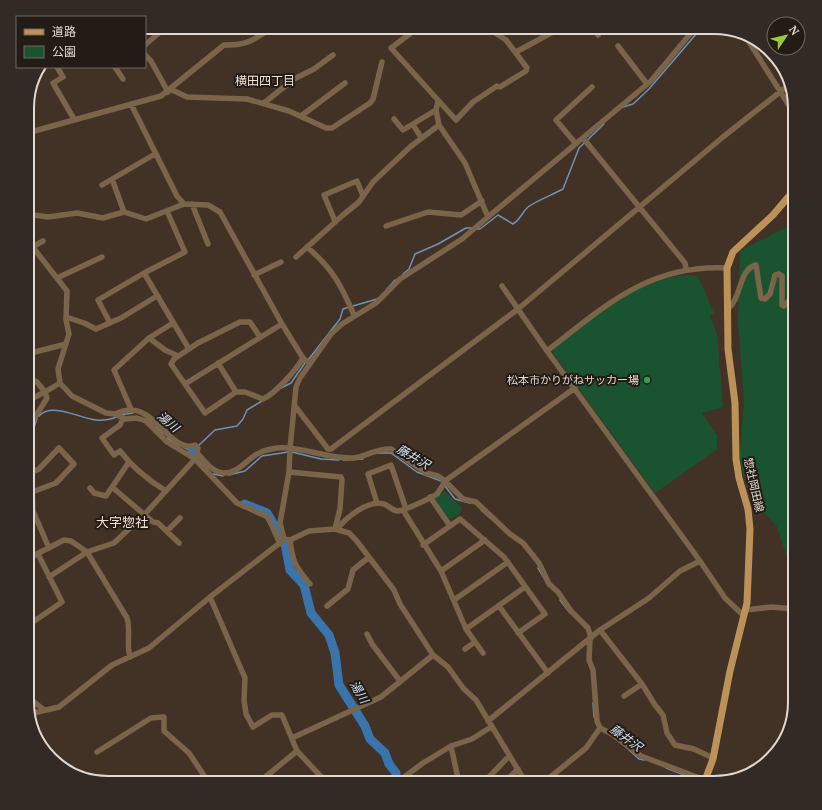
<svg xmlns="http://www.w3.org/2000/svg" width="822" height="810" font-family="'PT Serif','Noto Sans JP',serif">
  <style>
    .green { fill: #1a532f }
    .lines { fill: none; stroke-linecap: round; stroke-linejoin: round }
    .stream { stroke: #6d92b7; stroke-width: 1.5 }
    .river { stroke: #3a74ac; stroke-width: 9 }
    .minor { stroke: #7a654a; stroke-width: 5.5 }
    .major { stroke: #bd9259; stroke-width: 7 }
    .leisure-dot { fill: #2e9e5b; stroke: #231c16; stroke-width: 1.5 }
    .labels { text-anchor: middle; stroke-width: 4; stroke-linejoin: round; paint-order: stroke }
    .poi-label { font-size: 11px; fill: #e3d8d0; stroke: #231c16; text-anchor: end }
    .street-label { font-size: 11px; fill: #e3d8d0; stroke: #231c16 }
    .neighbourhood-label { font-size: 12px; fill: #f5e0d0; stroke: #231c16 }
    .water-label { font-size: 12px; font-style: italic; fill: #d3e2f3; stroke: #231c16 }
    .quarter-label { font-size: 13px; fill: #f5e0d0; stroke: #231c16 }
    .rim { fill: none; stroke: #e3d8d0; stroke-width: 2 }
  </style>
  <rect width="100%" height="100%" fill="#423226"/>
  <path class="green" d="M785 228 795 230V579L776 525 754 502 739 463 744 400 738 322 740 251Z
    M685 275 698 276 714 313 710 316 717 334 723 407 702 413 717 435V449L655 493 553 353 554 348C594 318 634 281 685 275Z
    M444 491 462 508 459 514 449 520 434 499Z"/>
  <g class="lines">
    <path class="stream" d="M623 107 633 104 649 89 697 33 704 27
      M477 229H480L498 215 513 224C521 219 522 212 528 207 538 200 552 195 563 189L579 148 604 124
      M403 274 409 269 415 254 438 244 466 228H473
      M387 289 395 280
      M353 306 377 299
      M308 360 340 319 343 309 349 307
      M281 388 291 383 305 363
      M121 415 133 413
      M39 416C52 402 79 418 96 420 103 421 111 419 117 417
      M156 427 163 434
      M167 438 177 445
      M27 446 37 419
      M198 446 215 430 237 426 243 419 247 410 262 401
      M185 448 192 451 195 448
      M292 452 321 459 339 460
      M378 453H391L417 472 441 481
      M343 460 363 459
      M213 474 223 476
      M229 475 245 471 262 456 288 452
      M445 486 455 499 470 503
      M481 510 490 518
      M538 568 544 578
      M560 600 570 613
      M593 703 594 717
      M629 750 639 759 644 760
      M666 768 692 778 696 783
      M692 779 700 782"/>
    <path class="river" d="M192 451 202 463
      M244 504 267 513 280 535
      M285 544 290 570 304 585 311 613 329 635 335 653 339 685 365 726 370 739 385 753 389 764 396 773V783"/>
    <path class="minor" d="M419 27 391 48 456 120 473 102 497 86 500 87 526 71 527 68 506 40 486 27
      M459 27H463
      M593 27 598 35
      M744 34 795 115
      M145 45 166 27
      M618 46 647 84
      M516 52 562 27
      M145 55 151 61 168 92
      M57 67 63 77 53 83 74 119
      M115 67 123 79
      M170 89 187 97 247 99 289 111 326 128H332L370 103 373 99 382 62
      M438 101 436 110 439 125 465 163 488 217
      M264 103 294 79 314 69 333 55
      M131 104 177 196 184 204 208 205 220 212 282 324 303 358 310 364
      M301 116 345 83
      M394 119 403 130 436 110
      M413 125 421 137
      M27 133 161 96 224 45C248 46 254 39 273 27
      M583 138 685 263 686 269
      M576 144 556 120 592 87
      M112 179 124 212
      M102 185 155 154
      M192 204 208 244
      M27 214 48 217 77 213 103 218 124 212 146 219 184 204
      M335 221 324 195 357 181 363 196
      M386 226 428 212 461 215 482 201
      M27 235 35 250 67 291 66 320 69 334 58 369 60 383 72 396 106 413 115 414 125 419 137 418 146 421 167 442 195 459 237 503 268 517 280 544
      M307 247C333 269 341 285 354 315
      M27 250 43 241
      M296 257 343 215 359 202 373 182 410 147 439 125
      M144 273 189 349
      M254 275 281 262
      M57 278 102 257
      M502 286 547 351 700 561 725 598 744 616
      M729 308C741 298 739 269 756 265L761 298 765 299 770 294 775 275 779 274 782 276V305L784 306 795 294
      M66 317 84 323 96 329 121 318 157 296
      M110 323 98 300 144 273 185 252 167 211
      M173 323 149 338 165 350 178 356
      M547 351C605 306 649 264 727 268
      M27 356V354L66 344
      M218 363 236 392 205 413 171 364 174 359 198 343 240 322H250L260 337
      M185 384 282 324
      M236 392H245L263 399C276 393 296 370 303 358
      M27 401 45 392 37 382 27 376
      M295 406 328 449H331L518 309 723 137 790 84
      M131 409 114 370 149 338
      M115 414C120 412 125 410 130 410 156 409 173 454 195 445L198 448 197 453C204 460 212 472 223 473 239 474 246 459 259 453 264 450 271 449 277 448 301 446 327 459 353 458 366 457 376 448 391 449L426 473 438 476 445 481 463 499 476 502 510 534 523 543 539 563 549 584 558 592 571 611 588 628 591 638
      M123 418 120 425 102 438 114 455 120 451C133 468 148 480 166 491
      M27 436 34 419 47 398 45 392 60 383
      M27 470 32 485 33 511 49 548
      M289 472 341 477 342 480 340 509 335 529
      M28 474 39 469 59 448 74 464 56 483 32 492
      M112 487 153 522 158 523 179 543
      M90 488 94 493 106 496 129 462
      M430 497 450 526
      M377 503 368 474 391 465 406 509
      M403 510 441 571 466 629 483 653
      M144 515 195 459
      M337 529C346 518 368 499 384 504 388 505 392 510 397 511 404 511 431 498 437 494 440 490 443 485 445 481L575 388
      M167 531 180 518
      M284 539 280 523 289 472 290 449 296 387 300 378 331 334 342 324 376 303 400 279 462 239 488 217 651 81 696 27
      M284 539 290 540 309 531 335 529 349 533 356 540 394 590 400 604 433 655 448 667 463 688 476 700 526 783
      M290 540C293 563 295 566 310 584
      M423 545 460 519 504 557 545 614 518 633
      M27 559 64 540 71 541 87 552 127 618C131 631 126 644 130 657
      M441 571 485 540
      M49 577 87 552 114 543 129 529
      M210 597 245 678 244 700 246 714 253 727 272 715H282L297 751 327 783
      M454 600 508 562
      M327 606 348 589 353 570 369 557
      M499 606 548 673
      M745 610 772 607 795 609
      M27 626 62 602 38 554
      M466 629 525 587
      M600 630 642 684 624 696
      M367 634 372 644 400 681
      M590 639 589 660 593 670 597 721 600 728 612 734 641 756 713 783
      M465 649 475 642
      M642 684 655 705 663 715 667 733 675 745 694 749 713 758
      M27 696 44 710
      M29 714 59 707 112 665 149 648 210 597 281 542
      M488 721 600 630 649 598 680 571 700 561
      M292 738 381 697 433 655
      M451 746 459 783
      M97 752 151 718 164 717V731L189 753 209 783
      M490 776 509 756
      M258 783 297 751
      M399 783 400 780 423 763 451 746 472 739 491 727
      M504 783 518 769
      M543 783 586 748 600 728"/>
    <path class="major" d="M704 783 713 759 730 671 747 603 750 529 748 509 739 478 736 459 735 403 728 349 727 268 733 252 773 215 795 189"/>
  </g>
  <circle class="leisure-dot" cx="647" cy="380" r="4"/>
  <g class="labels">
    <g class="poi-label">
      <text x="639" y="384">松本市かりがねサッカー場</text>
    </g>
    <g class="street-label">
      <text transform="translate(754 485) rotate(77)" y="4">惣社岡田線</text>
    </g>
    <g class="neighbourhood-label">
      <text x="265" y="85">横田四丁目</text>
    </g>
    <g class="water-label">
      <text transform="translate(168 422) rotate(40)" y="4">湯川</text>
      <text transform="translate(413 457) rotate(30)" y="4">藤井沢</text>
      <text transform="translate(359 692) rotate(59)" y="4">湯川</text>
      <text transform="translate(626 738) rotate(36)" y="4">藤井沢</text>
    </g>
    <g class="quarter-label">
      <text x="122" y="527">大字惣社</text>
    </g>
  </g>
  <path d="M0 0H822V810H0ZM108 34H714A74 74 0 0 1 788 108V702A74 74 0 0 1 714 776H108A74 74 0 0 1 34 702V108A74 74 0 0 1 108 34Z" fill="#322b25" fill-rule="evenodd"/>
  <path class="rim" d="M108 34H714A74 74 0 0 1 788 108V702A74 74 0 0 1 714 776H108A74 74 0 0 1 34 702V108A74 74 0 0 1 108 34Z"/>
  <rect x="16" y="16" width="130" height="52" fill="#231c16" stroke="#706760"/>
  <rect x="24" y="29" width="20" height="6" fill="#bd9259" stroke="#706760"/>
  <text x="52" y="36" font-size="12" fill="#e3d8d0">道路</text>
  <rect x="24" y="46" width="20" height="12" fill="#1a532f" stroke="#706760"/>
  <text x="52" y="56" font-size="12" fill="#e3d8d0">公園</text>
  <g transform="translate(786 36) rotate(55)"><circle r="19" fill="#231c16" stroke="#706760"/>
  <path d="M0-3L7 15L0 10L-7 15Z" fill="#98cb37"/>
  <text y="-6" font-size="11" font-weight="bold" text-anchor="middle" fill="#e3d8d0">N</text>
  </g>
</svg>
